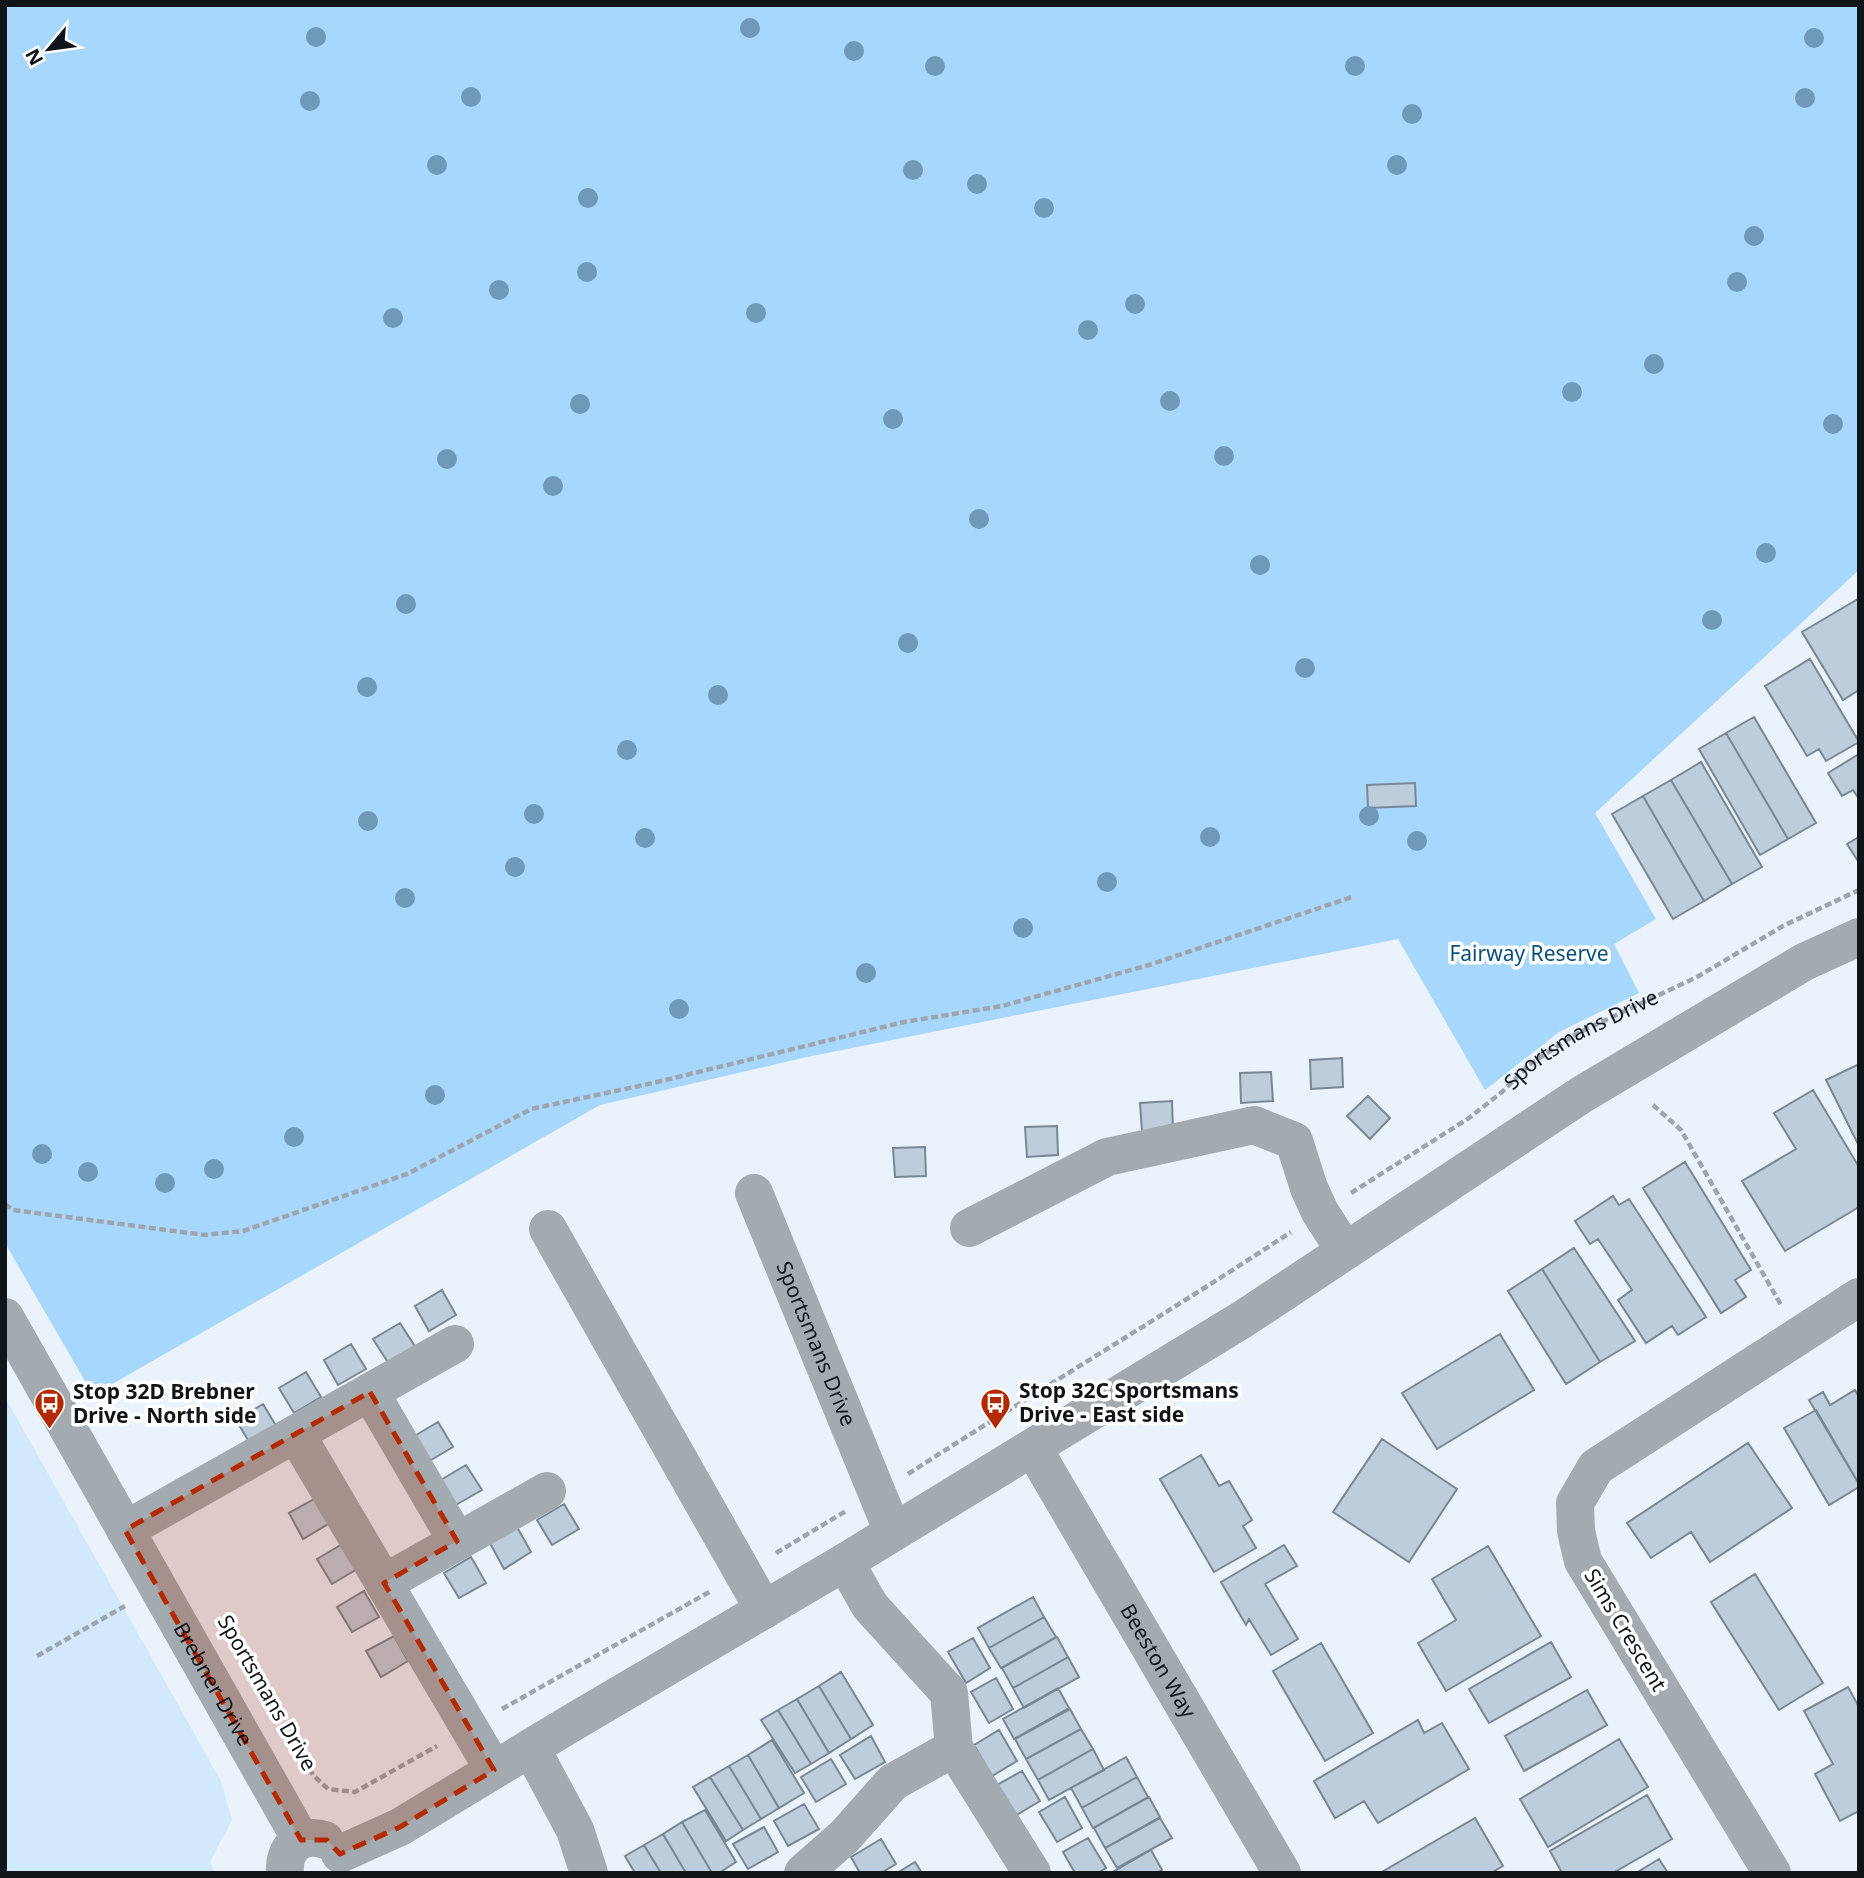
<svg xmlns="http://www.w3.org/2000/svg" width="1864" height="1878" font-family="'Noto Sans',sans-serif">
  <style>
    .built { fill: #d2e9fd }
    .green { fill: #a8d7fe }
    .building { fill: #bdcddb; stroke: #798794; stroke-width: 2 }
    .lines { fill: none; stroke-linecap: round; stroke-linejoin: round }
    .path { stroke: #9ea6ad; stroke-width: 4.5; stroke-dasharray: 7 3.5; stroke-linecap: butt }
    .minor { stroke: #a3aab0; stroke-width: 38 }
    .tree { fill: #6f99b6 }
    .marked { fill: #b42a00; fill-opacity: 0.2; stroke: #b42a00; stroke-width: 5; stroke-dasharray: 14 9; stroke-linejoin: round }
    .labels { text-anchor: middle; stroke-width: 7; stroke-linejoin: round; paint-order: stroke }
    .park-label { font-size: 21px; fill: #0a507d; stroke: #fff }
    .street-label { font-size: 21px; fill: #0f1419; stroke: #fff }
    .poi-label { font-size: 21px; font-weight: bold; fill: #0f1419; stroke: #fff; text-anchor: start }
  </style>
  <rect width="100%" height="100%" fill="#eaf3fc"/>
  <path class="built" d="M5 1397 221 1781 232 1820 210 1862 215 1873H5Z"/>
  <path class="green" d="M5 5H1859V570L1595 813 1656 919 1614 944 1639 993 1559 1032 1485 1090 1398 939 807 1057 600 1105 93 1395 5 1243Z"/>
  <path class="building" d="M1858 599 1859 690 1843 700 1802 632Z
    M1810 659 1859 742 1826 761 1819 749 1807 756 1765 686Z
    M1754 717 1816 823 1788 839 1726 733Z
    M1726 733 1788 839 1760 855 1699 749Z
    M1859 754V799L1853 790 1842 796 1828 773Z
    M1701 762 1762 867 1732 884 1671 780Z
    M1671 780 1732 884 1704 901 1643 796Z
    M1415 783 1416 806 1368 808 1367 785Z
    M1643 796 1704 901 1673 919 1612 814Z
    M1859 837V861H1858L1847 844Z
    M1342 1058 1343 1087 1311 1089 1310 1060Z
    M1859 1064V1146L1826 1080Z
    M1271 1072 1273 1101 1241 1103 1240 1073Z
    M1813 1090 1859 1167V1207L1785 1251 1742 1181 1796 1149 1774 1113Z
    M1368 1096 1390 1118 1370 1139 1347 1116Z
    M1172 1101 1173 1130 1142 1132 1140 1103Z
    M1057 1126 1058 1155 1027 1157 1025 1127Z
    M925 1147 926 1176 895 1177 893 1148Z
    M1685 1162 1751 1270 1735 1280 1746 1297 1721 1313 1643 1188Z
    M1613 1196 1619 1205 1629 1199 1706 1317 1678 1335 1672 1326 1646 1343 1618 1300 1632 1290 1598 1239 1590 1244 1575 1221Z
    M1574 1248 1635 1341 1600 1362 1542 1269Z
    M1542 1269 1600 1362 1566 1384 1508 1291Z
    M442 1290 456 1315 429 1331 415 1306Z
    M400 1323 416 1348 389 1364 373 1339Z
    M1500 1334 1534 1390 1437 1449 1402 1393Z
    M351 1344 366 1369 338 1385 324 1360Z
    M306 1372 321 1397 294 1413 279 1388Z
    M1855 1390 1859 1397V1484L1809 1400 1823 1392 1830 1405Z
    M263 1404 278 1429 251 1445 236 1420Z
    M1816 1410 1859 1484V1487L1829 1505 1784 1428Z
    M438 1422 453 1447 426 1463 411 1438Z
    M1382 1439 1457 1489 1409 1562 1333 1512Z
    M1748 1443 1792 1508 1710 1562 1691 1532 1651 1558 1627 1523Z
    M1201 1455 1219 1486 1229 1481 1252 1520 1243 1526 1256 1548 1214 1572 1160 1479Z
    M466 1465 482 1490 454 1506 439 1481Z
    M316 1498 330 1523 303 1539 289 1513Z
    M564 1504 579 1529 552 1545 537 1520Z
    M517 1527 531 1552 504 1569 490 1543Z
    M344 1543 359 1568 332 1584 317 1559Z
    M1284 1545 1297 1566 1265 1584 1298 1639 1271 1655 1249 1619 1246 1625 1221 1582Z
    M1488 1546 1541 1636 1446 1691 1418 1643 1456 1620 1432 1579Z
    M471 1557 486 1583 459 1598 444 1573Z
    M1755 1574 1823 1683 1779 1710 1711 1602Z
    M364 1591 379 1617 352 1632 337 1607Z
    M1033 1597 1044 1617 989 1648 978 1628Z
    M1044 1617 1056 1637 1001 1668 989 1648Z
    M394 1636 408 1661 381 1677 366 1651Z
    M1057 1637 1068 1657 1013 1688 1002 1668Z
    M973 1638 990 1668 966 1683 948 1652Z
    M1551 1642 1571 1677 1489 1723 1469 1689Z
    M1321 1643 1373 1733 1325 1761 1273 1671Z
    M1068 1657 1079 1677 1024 1708 1013 1688Z
    M841 1672 873 1725 851 1739 819 1686Z
    M996 1678 1013 1709 989 1723 971 1692Z
    M819 1686 851 1739 829 1753 797 1699Z
    M1848 1687 1859 1707V1811L1840 1821 1815 1774 1833 1764 1804 1711Z
    M1058 1688 1069 1708 1014 1739 1003 1719Z
    M1587 1690 1607 1725 1524 1771 1505 1736Z
    M797 1699 829 1753 811 1764 778 1710Z
    M1070 1709 1081 1729 1026 1759 1015 1739Z
    M778 1710 811 1764 795 1773 761 1720Z
    M1418 1720 1424 1733 1442 1723 1469 1769 1378 1823 1364 1801 1335 1818 1314 1781Z
    M1081 1729 1093 1749 1038 1780 1026 1759Z
    M999 1730 1017 1761 992 1776 974 1745Z
    M871 1736 885 1762 855 1779 840 1755Z
    M1619 1739 1648 1787 1548 1847 1520 1799Z
    M772 1740 804 1793 779 1808 748 1755Z
    M1093 1749 1104 1770 1049 1800 1038 1780Z
    M748 1755 779 1808 761 1819 729 1766Z
    M1126 1757 1137 1777 1082 1808 1071 1788Z
    M831 1759 846 1784 816 1802 801 1777Z
    M729 1766 761 1819 743 1830 710 1777Z
    M1022 1771 1040 1801 1015 1816 997 1785Z
    M710 1777 743 1830 726 1841 693 1787Z
    M1137 1777 1148 1797 1093 1828 1082 1808Z
    M1647 1795 1672 1839 1613 1873H1562L1550 1851Z
    M1065 1797 1082 1828 1057 1842 1039 1812Z
    M1149 1797 1160 1817 1105 1848 1094 1828Z
    M804 1804 819 1829 788 1846 774 1821Z
    M705 1810 736 1862 719 1873H712L682 1822Z
    M1160 1818 1172 1838 1117 1868 1105 1848Z
    M1475 1818 1503 1866 1491 1873H1380Z
    M682 1822 712 1873H686L663 1834Z
    M764 1827 778 1852 748 1869 733 1844Z
    M663 1834 686 1873H661L644 1845Z
    M1088 1838 1106 1868 1098 1873H1075L1063 1852Z
    M881 1839 896 1864 881 1873H860L851 1857Z
    M644 1845 661 1873H635L625 1856Z
    M1151 1850 1162 1870 1157 1873H1111Z
    M1659 1859 1668 1873H1636Z
    M915 1862 922 1873H897Z"/>
  <g class="lines">
    <g class="path">
      <path d="M1653 1105 1681 1130 1781 1305"/>
      <path id="s1" d="M1351 1193 1469 1118 1502 1092 1529 1065 1576 1034 1697 977 1783 926 1859 890"/>
      <path d="M5 1204 13 1210 205 1235 243 1231 407 1174 531 1109 653 1083 904 1022 1002 1006 1149 965 1352 897"/>
      <path d="M908 1474C1035 1392 1165 1315 1291 1232"/>
      <path d="M776 1553 846 1511"/>
      <path d="M236 1641 313 1775 328 1789 355 1792 437 1746"/>
      <path d="M37 1656 125 1606"/>
      <path d="M502 1709 711 1591"/>
    </g>
    <g class="minor">
      <path id="s2" d="M754 1193 893 1532"/>
      <path d="M969 1228 1107 1157 1254 1125 1294 1141 1309 1188 1320 1212 1345 1251"/>
      <path d="M548 1229 764 1610"/>
      <path id="s3" d="M5 1317 301 1840"/>
      <path d="M370 1392 457 1541"/>
      <path d="M296 1434 494 1770"/>
      <path id="s4" d="M1033 1448 1282 1873"/>
      <path d="M125 1530 455 1344"/>
      <path d="M845 1562 870 1606 949 1693 954 1748 1032 1873"/>
      <path d="M384 1583 547 1491"/>
      <path d="M531 1748 575 1830 589 1873"/>
      <path d="M340 1854 400 1827 570 1724 845 1562 1243 1319 1581 1095 1804 962 1859 937"/>
      <path d="M285 1873C283 1848 300 1832 325 1840"/>
      <path d="M803 1873 845 1836 893 1782 954 1748"/>
      <path d="M1772 1873 1583 1561 1576 1531 1575 1503 1596 1467 1859 1297"/>
    </g>
  </g>
  <g class="tree">
    <circle cx="750" cy="28" r="10"/>
    <circle cx="316" cy="37" r="10"/>
    <circle cx="1814" cy="38" r="10"/>
    <circle cx="854" cy="51" r="10"/>
    <circle cx="935" cy="66" r="10"/>
    <circle cx="1355" cy="66" r="10"/>
    <circle cx="471" cy="97" r="10"/>
    <circle cx="1805" cy="98" r="10"/>
    <circle cx="310" cy="101" r="10"/>
    <circle cx="1412" cy="114" r="10"/>
    <circle cx="437" cy="165" r="10"/>
    <circle cx="1397" cy="165" r="10"/>
    <circle cx="913" cy="170" r="10"/>
    <circle cx="977" cy="184" r="10"/>
    <circle cx="588" cy="198" r="10"/>
    <circle cx="1044" cy="208" r="10"/>
    <circle cx="1754" cy="236" r="10"/>
    <circle cx="587" cy="272" r="10"/>
    <circle cx="1737" cy="282" r="10"/>
    <circle cx="499" cy="290" r="10"/>
    <circle cx="1135" cy="304" r="10"/>
    <circle cx="756" cy="313" r="10"/>
    <circle cx="393" cy="318" r="10"/>
    <circle cx="1088" cy="330" r="10"/>
    <circle cx="1654" cy="364" r="10"/>
    <circle cx="1572" cy="392" r="10"/>
    <circle cx="1170" cy="401" r="10"/>
    <circle cx="580" cy="404" r="10"/>
    <circle cx="893" cy="419" r="10"/>
    <circle cx="1833" cy="424" r="10"/>
    <circle cx="1224" cy="456" r="10"/>
    <circle cx="447" cy="459" r="10"/>
    <circle cx="553" cy="486" r="10"/>
    <circle cx="979" cy="519" r="10"/>
    <circle cx="1766" cy="553" r="10"/>
    <circle cx="1260" cy="565" r="10"/>
    <circle cx="406" cy="604" r="10"/>
    <circle cx="1712" cy="620" r="10"/>
    <circle cx="908" cy="643" r="10"/>
    <circle cx="1305" cy="668" r="10"/>
    <circle cx="367" cy="687" r="10"/>
    <circle cx="718" cy="695" r="10"/>
    <circle cx="627" cy="750" r="10"/>
    <circle cx="534" cy="814" r="10"/>
    <circle cx="1369" cy="816" r="10"/>
    <circle cx="368" cy="821" r="10"/>
    <circle cx="1210" cy="837" r="10"/>
    <circle cx="645" cy="838" r="10"/>
    <circle cx="1417" cy="841" r="10"/>
    <circle cx="515" cy="867" r="10"/>
    <circle cx="1107" cy="882" r="10"/>
    <circle cx="405" cy="898" r="10"/>
    <circle cx="1023" cy="928" r="10"/>
    <circle cx="866" cy="973" r="10"/>
    <circle cx="679" cy="1009" r="10"/>
    <circle cx="435" cy="1095" r="10"/>
    <circle cx="294" cy="1137" r="10"/>
    <circle cx="42" cy="1154" r="10"/>
    <circle cx="214" cy="1169" r="10"/>
    <circle cx="88" cy="1172" r="10"/>
    <circle cx="165" cy="1183" r="10"/>
  </g>
  <path class="marked" d="M370 1392 457 1541 384 1583 494 1770 400 1827 340 1854 327 1840H301L125 1530Z"/>
  <defs>
    <symbol id="bus-pin" viewBox="-11 -11 22 30"><path d="M0 17L-7.5 6A9.5 9.5 0 1 1 7.5 6Z" fill="#b42a00" stroke="#fff"/><path d="M-5-6H5V4H4V6H2V4H-2V6H-4V4H-5ZM-3.5-4V0h7V-4ZM-3.5 1.2v1.5H-2V1.2ZM2 1.2v1.5H3.5V1.2Z" fill="#fff"/></symbol>
  </defs>
  <g fill-rule="evenodd">
    <use href="#bus-pin" x="978" y="1386" width="35" height="47"/>
    <use href="#bus-pin" x="32" y="1386" width="35" height="47"/>
  </g>
  <g class="labels">
    <g class="park-label">
      <text x="1529" y="961">Fairway Reserve</text>
    </g>
    <g class="street-label">
      <text dy="7" stroke="none"><textPath href="#s1" startOffset="278">Sportsmans Drive</textPath></text>
      <text dy="7" stroke="none"><textPath href="#s2" startOffset="163">Sportsmans Drive</textPath></text>
      <text transform="translate(1625 1630) rotate(59)" y="7">Sims Crescent</text>
      <text dy="7" stroke="none"><textPath href="#s4" startOffset="247">Beeston Way</textPath></text>
      <text dy="7" stroke="none"><textPath href="#s3" startOffset="422">Brebner Drive</textPath></text>
      <text transform="translate(267 1693) rotate(60)" y="7">Sportsmans Drive</text>
    </g>
    <g class="poi-label">
      <text x="1019" y="1398">Stop 32C Sportsmans<tspan x="1019" dy="24">Drive - East side</tspan></text>
      <text x="73" y="1399">Stop 32D Brebner<tspan x="73" dy="24">Drive - North side</tspan></text>
    </g>
  </g>
  <rect width="1864" height="1878" fill="none" stroke="#0f1419" stroke-width="14"/>
  <g transform="translate(49 49) rotate(241)" stroke="#ffffff" stroke-width="5" paint-order="stroke">
  <path d="M0-5L12 26L0 18L-12 26Z" fill="#0f1419"/>
  <text y="-10" font-size="19" font-weight="bold" text-anchor="middle" fill="#0f1419">N</text>
  </g>
</svg>
